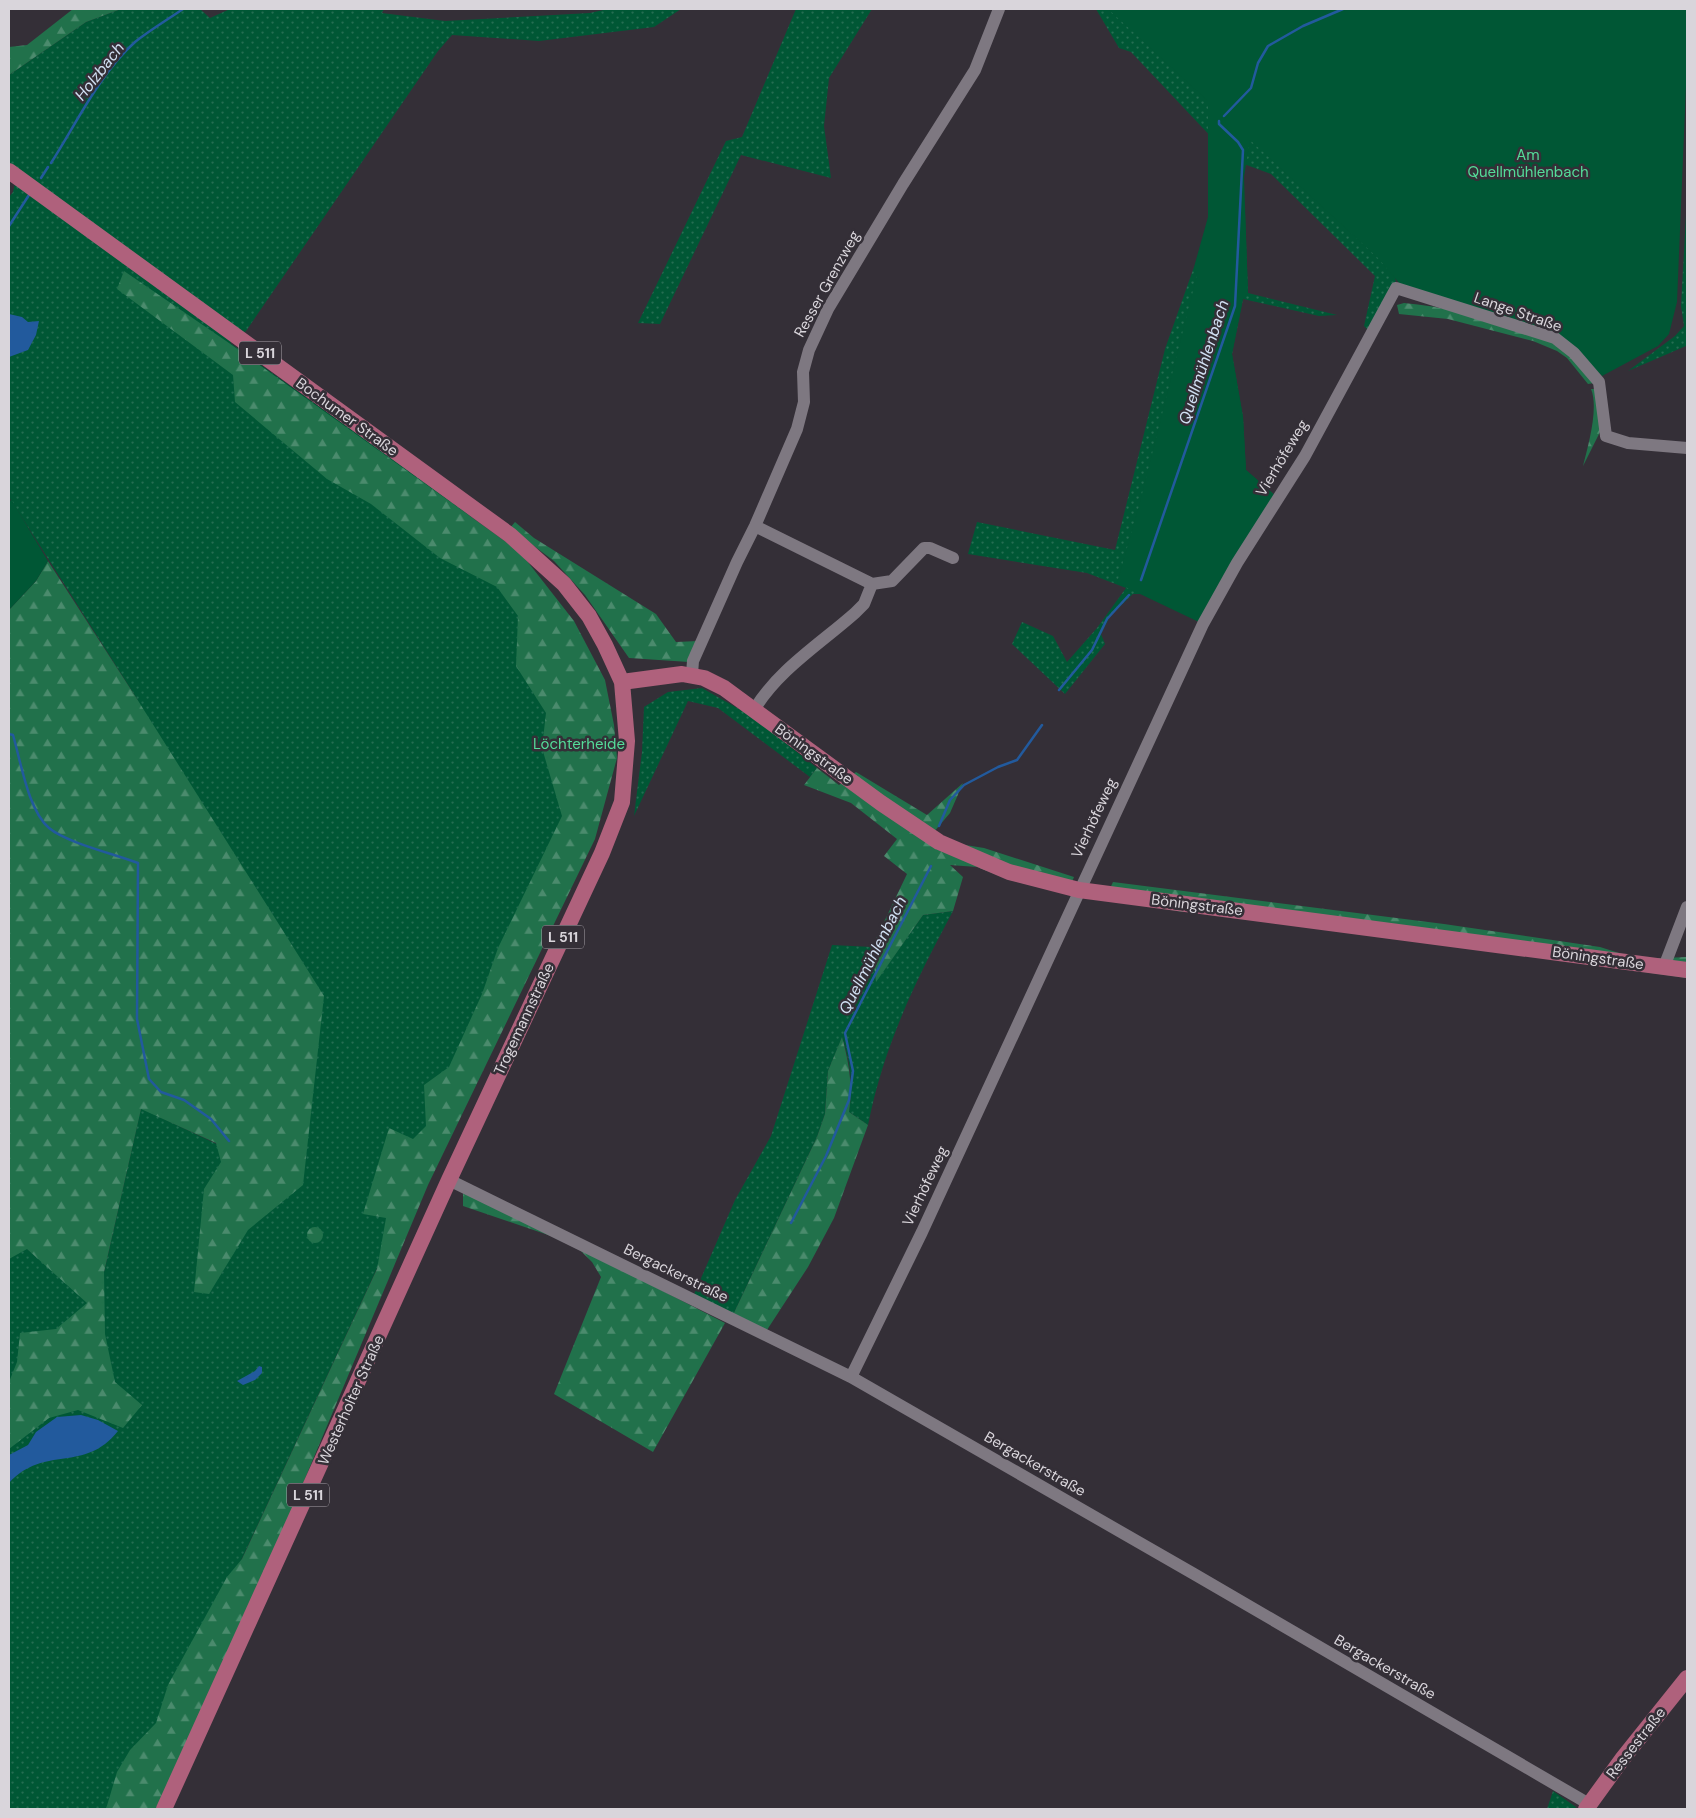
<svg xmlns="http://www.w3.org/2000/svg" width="1696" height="1818" font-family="'DM Sans',sans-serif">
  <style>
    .grass { fill: url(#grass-dots) }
    .forest { fill: url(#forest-firs) }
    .park { fill: #005735 }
    .water { fill: #225a9d }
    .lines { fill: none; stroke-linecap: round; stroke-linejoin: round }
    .stream { stroke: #225a9d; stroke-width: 2.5 }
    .minor { stroke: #7e7881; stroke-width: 12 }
    .major { stroke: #af617c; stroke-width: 16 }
    .labels { text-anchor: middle; stroke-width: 5; stroke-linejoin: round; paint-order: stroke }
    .shield { fill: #342f37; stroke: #a8a3aa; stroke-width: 1 }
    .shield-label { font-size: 14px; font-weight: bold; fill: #d9d5db }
    .park-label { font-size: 15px; fill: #54dc99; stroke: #342f37 }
    .street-label { font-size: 15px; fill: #d9d5db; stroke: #342f37 }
    .water-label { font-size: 16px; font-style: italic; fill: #d1e0f3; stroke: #342f37 }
  </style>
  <defs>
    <pattern id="grass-dots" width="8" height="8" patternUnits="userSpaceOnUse" patternTransform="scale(1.25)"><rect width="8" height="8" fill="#005735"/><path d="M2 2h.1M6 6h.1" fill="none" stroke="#256e52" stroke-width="1.8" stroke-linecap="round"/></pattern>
    <pattern id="forest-firs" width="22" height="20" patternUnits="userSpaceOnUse" patternTransform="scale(1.25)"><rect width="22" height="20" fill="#21714b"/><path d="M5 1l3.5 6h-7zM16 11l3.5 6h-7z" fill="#4b8b6d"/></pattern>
  </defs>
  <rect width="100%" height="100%" fill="#342f37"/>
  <path class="grass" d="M121 9H200L210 18 230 9H384L382 13 445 21 590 13 608 9H681L654 27 539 41 452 35 438 51 246 331 230 343 464 510 574 621 571 836 441 1131 193 1664 117 1809H9V1233L88 1302 104 1272 141 1108 303 1185 137 699 9 497V197L13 192 18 170 9 163V75L86 22Z
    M796 9H872L829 78 824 126 831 178 741 155 660 324 638 323 726 141 742 137Z
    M1096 9H1113L1395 269 1396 288 1371 333 1364 326 1375 276 1271 174 1233 160 1131 52 1119 48Z
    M1687 197 1686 346 1628 371 1675 336 1684 326 1681 306Z
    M1245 213 1248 293 1337 315 1319 316 1243 299 1232 354 1243 417 1246 470 1278 498 1146 594H1133L1110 616 1101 634 1105 644 1065 694 1012 644 1022 622 1053 636 1067 662 1097 628 1126 588 1087 573 968 554 977 522 1115 550 1165 349 1194 267Z
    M702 688 753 717 817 768 810 777 718 708 688 701 634 816 642 752 644 707 668 692Z
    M953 911C915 982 884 1045 868 1125L849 1112C853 1087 851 1062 842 1038L828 1071 825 1114 817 1137 733 1315 692 1299 735 1200 771 1136 832 945 872 947 876 981 923 915Z
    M1553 1791 1576 1807 1575 1809H1547Z"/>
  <path class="forest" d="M73 9H121L86 22 9 75V47L27 45Z
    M124 271 229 343 520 552 574 621 605 680 614 725 617 758 595 839 428 1185 208 1710 161 1809H106L117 1772 130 1750 156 1723 168 1685 227 1577 242 1559 377 1269 386 1218 363 1214 389 1128 413 1139 426 1126 424 1085 449 1067 482 994 498 948 562 816 542 748 546 713 516 666 518 616 497 587 440 558 371 504 327 479 235 402 233 375 117 289Z
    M1404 303C1450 307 1519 324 1560 346 1573 353 1585 372 1594 383L1588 384 1567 358 1557 351 1533 341 1448 319 1399 314 1397 305Z
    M1591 389H1595L1601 430 1583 466C1588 446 1599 408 1591 389Z
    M515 522 534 538 656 614 676 642 698 641 689 662 629 658 585 595 554 561 510 528Z
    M48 561 137 699 324 996 303 1185 248 1230 209 1294 194 1292 204 1189 221 1162 216 1143 141 1109 104 1272 105 1334 115 1382 142 1405 123 1428 78 1410 49 1418 9 1449V1382L17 1362 20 1333 56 1329 87 1303 27 1249 9 1259V610L36 581Z
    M817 768 839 785 856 772 927 815 963 783 950 813 928 839 984 848 1074 877 1067 894 1010 880 977 867 950 865 963 877 953 911 923 915 876 982 872 947 907 874 884 856 897 839 851 803 804 785Z
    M1113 882 1444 924 1600 947 1638 959 1687 957V978L1212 912H1182L1106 897Z
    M842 1037C849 1063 853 1085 849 1112L868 1125 834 1218 808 1267 765 1333 733 1315 817 1137 825 1114 828 1071Z
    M463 1188 725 1323 653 1452 554 1394 601 1277 592 1262 580 1250 551 1236 463 1206Z
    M307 1235a8 8 0 1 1 16 0a8 8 0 1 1-16 0Z"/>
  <path class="park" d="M1108 9H1687V62L1677 302 1669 334 1658 346 1602 376 1572 346 1400 284 1378 258 1250 140 1244 177 1248 293 1243 299 1232 354 1243 417 1246 470 1278 498 1203 624 1117 583 1139 506 1197 275 1194 267 1208 217V101Z
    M11 499 48 561 36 581 9 610V504Z"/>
  <path class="water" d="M9 314 22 317 28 322 39 321 36 335 28 350 9 357Z
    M259 1366 262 1367V1373L255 1380 243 1385 237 1381 255 1371Z
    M81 1415 98 1420 118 1431C84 1474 45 1444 9 1483V1455L28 1445 36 1432 57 1417Z"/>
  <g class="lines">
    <path class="stream" d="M1224 116 1251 88 1258 63 1268 46 1303 26 1343 9
      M51 163C76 124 100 73 135 42 150 30 167 20 183 9
      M41 178 48 167
      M9 226 29 195
      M1141 580 1235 306 1243 150 1238 142 1219 124V121
      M1059 690 1092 650 1107 619 1129 595
      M9 734 13 735C21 762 28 810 49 828 67 843 115 854 138 863L137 1019 149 1079 161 1092 184 1100 211 1119 229 1141
      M939 826 950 800 964 785 998 767 1017 760 1042 725
      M791 1223 826 1156 849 1100 853 1071 845 1033 931 866"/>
    <path class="minor" d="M755 526 872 584
      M692 674 693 661 737 562 755 526 797 429 804 402 803 372 809 350 828 309 903 184 975 70 999 9
      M754 710C778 670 820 644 855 613L864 604 872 584 892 581 924 548H930L953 558
      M1664 967 1687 907
      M449 1180 851 1377 1194 1574 1589 1804
      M851 1377 922 1232 1203 624 1237 563 1305 456 1396 288 1555 338 1574 353 1599 382 1606 436 1628 443 1687 448"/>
    <path class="major" d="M9 171 510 535 564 584 589 616 605 645 622 682 627 741 622 802 602 853 449 1180 164 1809
      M622 682 682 674 704 678 724 688 881 803 939 842 1009 872 1079 890 1687 970
      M1586 1809 1623 1758 1687 1678"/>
  </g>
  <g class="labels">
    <g class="shield">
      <rect x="239" y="341.5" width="42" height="23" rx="4"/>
      <rect x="542" y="925.5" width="42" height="23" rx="4"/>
      <rect x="287" y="1483.5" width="42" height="23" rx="4"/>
    </g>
    <g class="shield-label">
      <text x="260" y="358">L 511</text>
      <text x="563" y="942">L 511</text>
      <text x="308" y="1500">L 511</text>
    </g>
    <g class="park-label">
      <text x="1528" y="160">Am<tspan x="1528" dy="17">Quellmühlenbach</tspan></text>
      <text x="579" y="749">Löchterheide</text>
    </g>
    <g class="street-label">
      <text transform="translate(827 284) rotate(-61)" y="5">Resser Grenzweg</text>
      <text transform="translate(1518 312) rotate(19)" y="5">Lange Straße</text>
      <text transform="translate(347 417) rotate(36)" y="5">Bochumer Straße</text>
      <text transform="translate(1282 458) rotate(-59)" y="5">Vierhöfeweg</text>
      <text transform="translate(814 754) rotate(36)" y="5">Böningstraße</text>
      <text transform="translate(1094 818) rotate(-65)" y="5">Vierhöfeweg</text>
      <text transform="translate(1197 905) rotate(7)" y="5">Böningstraße</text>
      <text transform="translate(1598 958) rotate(8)" y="5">Böningstraße</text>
      <text transform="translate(524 1019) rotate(-65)" y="5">Trogemannstraße</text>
      <text transform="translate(925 1186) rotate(-65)" y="5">Vierhöfeweg</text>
      <text transform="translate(676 1273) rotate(26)" y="5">Bergackerstraße</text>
      <text transform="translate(351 1400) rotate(-66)" y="5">Westerholter Straße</text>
      <text transform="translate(1035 1464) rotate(30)" y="5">Bergackerstraße</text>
      <text transform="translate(1385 1667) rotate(30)" y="5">Bergackerstraße</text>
      <text transform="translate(1636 1743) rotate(-52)" y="5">Ressestraße</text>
    </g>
    <g class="water-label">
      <text transform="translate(99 71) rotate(-52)" y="6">Holzbach</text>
      <text transform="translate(1203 362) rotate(-72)" y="6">Quellmühlenbach</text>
      <text transform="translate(872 955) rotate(-63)" y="6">Quellmühlenbach</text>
    </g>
  </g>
  <rect width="1696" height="1818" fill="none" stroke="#d9d5db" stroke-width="20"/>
</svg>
